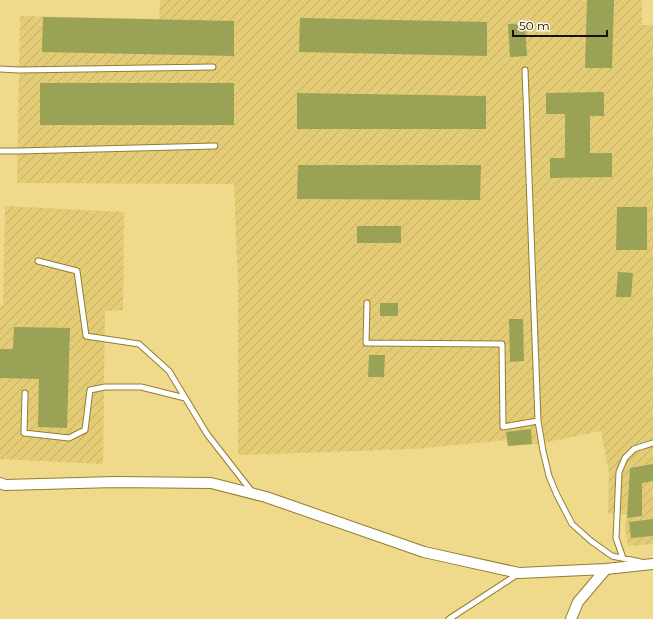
<svg xmlns="http://www.w3.org/2000/svg" width="653" height="619" font-family="Montserrat,sans-serif">
  <style>
    .industrial { fill: url(#industrial-furrows) }
    .building { fill: #9aa256 }
    .lines { fill: none; stroke-linecap: round; stroke-linejoin: round }
    .service-casing { stroke: #937e30; stroke-width: 7 }
    .minor-casing { stroke: #937e30; stroke-width: 12 }
    .service { stroke: #fff; stroke-width: 5 }
    .minor { stroke: #fff; stroke-width: 10 }
  </style>
  <defs>
    <pattern id="industrial-furrows" width="10" height="10" patternUnits="userSpaceOnUse"><rect width="10" height="10" fill="#e4cb75"/><path d="M-1 1l2-2M0 10L10 0M9 11l2-2" fill="none" stroke="#c3ad63"/></pattern>
  </defs>
  <rect width="100%" height="100%" fill="#efd98b"/>
  <path class="industrial" d="M160 0H642V25H653V544L628 546 625 528 627 514H608L609 474 601 431 538 444 508 446 507 440 414 449 238 455V285L234 184 17 183 20 16 159 19Z
    M5 206 124 212 123 310 105 311 103 464 0 459V305H3Z"/>
  <path class="building" d="M587 0H614L612 68H585Z
    M43 17 234 21V56L42 52Z
    M300 18 487 22V56L299 52Z
    M525 23 527 56 510 57 508 24Z
    M40 83H234V125H40Z
    M604 92V116H590V153H612V177L550 178V158H565V114H546V93Z
    M297 93 486 96V129H297Z
    M298 165H481L480 200 297 199Z
    M617 207H647V250H616Z
    M357 226H401V243H357Z
    M618 272 633 273 631 297H616Z
    M380 303H398V316H380Z
    M509 319H523L524 361 510 362Z
    M14 327 70 328 67 428 38 427 39 379 0 378V349H13Z
    M369 355H385L384 377H368Z
    M531 429 532 444 508 446 506 432Z
    M653 464V481L642 483V516L627 518 630 468Z
    M653 519V536L631 538 629 522Z"/>
  <g class="lines">
    <defs>
      <path id="service" d="M0 69 19 70 213 67
        M525 70 538 421 543 451 549 476 556 493 572 524 591 541 612 556 641 562
        M0 151H18L215 146
        M38 261 77 271 86 336 139 344 169 371 207 434 253 493
        M367 303 366 343 502 344 503 427 538 421
        M25 393 24 433 69 438 85 430 90 390 105 387H141L185 398
        M623 558 616 538 619 472 625 458 634 449 653 443
        M449 619 518 574"/>
      <path id="minor" d="M0 483 5 485 115 482 211 483 266 497 424 552 519 573 606 569 653 564
        M571 619 578 602 606 569"/>
    </defs>
    <use href="#service" class="service-casing"/>
    <use href="#minor" class="minor-casing"/>
    <use href="#service" class="service"/>
    <use href="#minor" class="minor"/>
  </g>
  <path d="M513 30v6h94v-6" fill="none" stroke="#171100" stroke-width="2"/>
  <text x="519" y="30" font-size="12" fill="#171100" stroke="#fefaeb" stroke-width="3" paint-order="stroke">50 m</text>
</svg>
